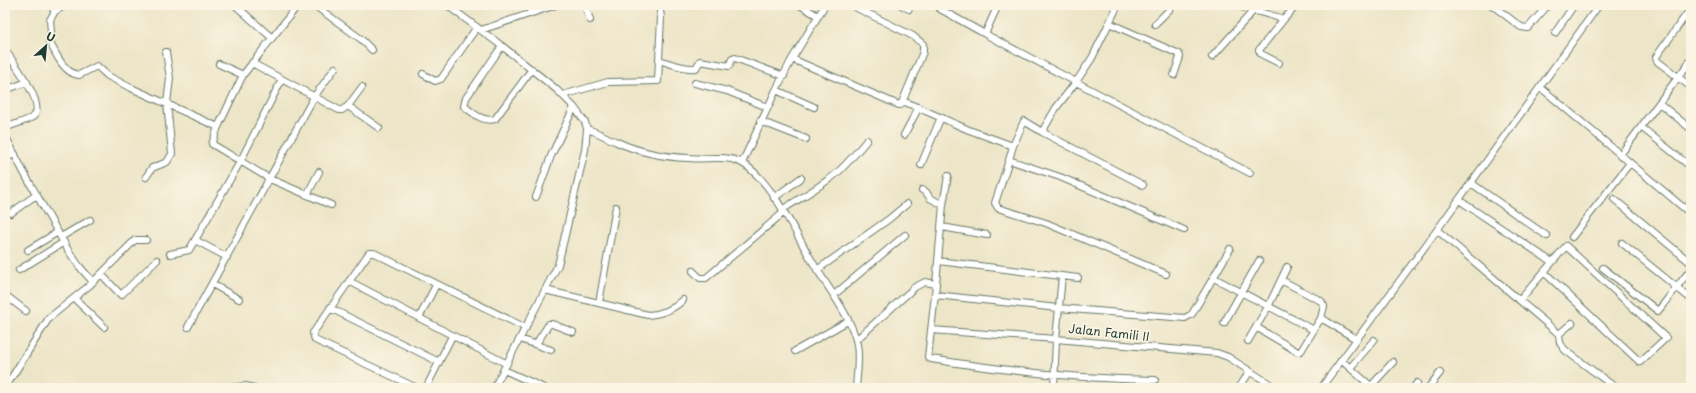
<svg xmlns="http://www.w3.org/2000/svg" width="1696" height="393" font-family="'Playpen Sans',sans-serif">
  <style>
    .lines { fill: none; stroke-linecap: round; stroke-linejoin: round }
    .minor-casing { stroke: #677867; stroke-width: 8 }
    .minor { stroke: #fff; stroke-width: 6 }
    .labels { text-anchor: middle; stroke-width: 3.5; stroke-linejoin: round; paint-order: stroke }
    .street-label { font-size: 12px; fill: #1f3d34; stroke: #fcf5e5 }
  </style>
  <rect width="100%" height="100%" fill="#fcf5e5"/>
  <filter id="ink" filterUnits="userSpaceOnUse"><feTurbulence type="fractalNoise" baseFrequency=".025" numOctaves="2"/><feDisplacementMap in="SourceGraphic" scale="8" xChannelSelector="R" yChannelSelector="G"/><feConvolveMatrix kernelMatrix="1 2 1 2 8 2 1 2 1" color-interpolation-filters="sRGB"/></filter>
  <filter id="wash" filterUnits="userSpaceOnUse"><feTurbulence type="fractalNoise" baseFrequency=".012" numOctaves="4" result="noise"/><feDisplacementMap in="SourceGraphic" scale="16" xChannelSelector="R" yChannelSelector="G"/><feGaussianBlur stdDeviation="0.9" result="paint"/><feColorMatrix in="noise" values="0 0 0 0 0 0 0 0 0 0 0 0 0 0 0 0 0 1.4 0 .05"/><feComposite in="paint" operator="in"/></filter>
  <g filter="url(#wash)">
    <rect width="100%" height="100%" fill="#ece5c7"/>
  </g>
  <g filter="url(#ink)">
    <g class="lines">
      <defs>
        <path id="minor" d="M50 5 55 11 50 20 51 32 49 41C56 53 63 73 79 75L97 66 108 76 129 87 218 127
          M235 5 272 38
          M298 5 243 75 218 127 212 144 270 179 331 205
          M314 5 361 39 372 50
          M447 5 502 46 556 89 574 107 585 122 587 129 585 150 558 265 494 388
          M585 5 590 20
          M800 5 818 16
          M901 5 909 9
          M1118 5 1092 58 1076 82 1250 173
          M1235 5 1284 19 1297 5
          M1440 5V6
          M1492 5 1521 27 1528 28 1548 5
          M1691 8 1656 57 1657 61 1691 87
          M940 9 985 34 998 5
          M55 11 67 5
          M530 14 531 5
          M1109 23 1179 54 1180 57 1174 75
          M1155 24 1174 5
          M481 30 556 5
          M1555 33 1574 5
          M985 34 1076 82 1056 108 1042 132
          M502 46 466 98 464 106C472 112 483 123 495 119L532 69
          M5 50C12 60 46 104 34 116 30 120 11 125 5 128
          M1212 57 1254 10
          M792 59 899 105H901L923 52V44L913 36 851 5
          M659 60C671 64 684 69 696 68L700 61 729 66 732 59 735 58 784 76
          M252 63 339 110H342L348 106 362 87
          M1279 63 1261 54 1259 50 1284 19
          M219 64 243 75
          M423 74 435 81 441 79 477 27
          M695 83 727 91 767 107
          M1540 87 1691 214
          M5 90 27 82
          M776 90 814 107
          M563 95 608 82 658 81 661 17 659 5
          M903 101 969 130 1013 146
          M1659 103 1691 129
          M348 106 379 128
          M760 121 806 139
          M1641 127 1691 167
          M587 129C598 132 607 138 617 142 639 152 664 157 688 158 704 160 727 154 742 163 772 180 797 237 815 266 828 288 849 314 856 340 860 354 857 373 856 388
          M5 135 23 171 68 250 79 266 93 282
          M904 135 919 107
          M1620 155 1691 60
          M5 158 15 154
          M1009 160 995 203 998 208 1046 223 1166 274
          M742 163 776 90 792 59 825 5
          M921 165 941 117
          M948 176 943 205 935 295 1058 308 1185 318 1192 314 1230 249
          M146 177 152 168 167 162 172 154 167 103 170 78 166 52
          M1471 183 1547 236
          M1143 185 1042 132 1024 121 1013 146 1009 160 1060 177 1184 230
          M922 190 926 192 930 198 943 205
          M307 195 319 172
          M536 197 551 156 574 107
          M774 198 801 178
          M1614 199 1691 263
          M1459 200 1552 262
          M1685 209 1691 202
          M782 210C800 198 820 187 837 173 848 163 857 152 867 140
          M11 213 36 195
          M942 227 987 235
          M1437 230 1559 334 1560 343 1565 350 1616 388
          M61 237 90 220
          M1572 237 1630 163
          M1622 243 1691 299
          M28 250 58 232
          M170 254 189 250 195 240
          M227 257 195 240 240 162 282 79
          M938 261 1078 278
          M1603 268 1658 311 1691 269
          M19 270 64 242
          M817 270 889 219 907 204
          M693 271 700 278H706L783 213
          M101 274 121 295 157 260
          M1214 278 1314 330
          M349 281 507 364
          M212 284 239 299
          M545 290 648 315C661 314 674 309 683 300
          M5 295 26 311
          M834 295 905 235
          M935 295 928 357 931 359C1005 371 1080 379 1155 380
          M74 298 104 327
          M1520 300 1566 246 1666 338 1640 362 1544 272
          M599 303 616 207
          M330 308 439 362
          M419 318 436 285
          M1321 318 1356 339
          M1224 323 1259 261
          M188 327 314 97 335 68
          M1256 327 1298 352 1301 351 1321 318 1324 306 1321 301 1281 280
          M931 330 1056 339 1217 353 1228 357 1276 388
          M1559 334 1572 323
          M520 339 551 350
          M856 340 915 287 925 282 936 284
          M1248 341 1269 305 1287 267
          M536 344 549 324H552L573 332
          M795 351 848 321
          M1341 360 1373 388
          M1350 368 1374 340
          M504 370 544 388
          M1371 386 1393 362
          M5 388 49 318 90 285 135 240H146
          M231 388 245 386 255 388
          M417 388 315 340 313 333 369 253H374L526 328
          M426 388 452 336
          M1054 388 1056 339 1062 276
          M1239 388 1250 371
          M1321 388 1437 230 1599 5
          M1413 388 1417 383
          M1428 388 1440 373"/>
      </defs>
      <use href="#minor" class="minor-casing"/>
      <use href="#minor" class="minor"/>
    </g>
  </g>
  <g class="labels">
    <g class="street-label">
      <text transform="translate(1109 333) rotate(6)" y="4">Jalan Famili II</text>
    </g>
  </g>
  <rect width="1696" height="393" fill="none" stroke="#fcf5e5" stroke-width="20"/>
  <g transform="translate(46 46) rotate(27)" stroke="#fcf5e5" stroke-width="3" paint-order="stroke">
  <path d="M0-3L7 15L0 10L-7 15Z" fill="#1f3d34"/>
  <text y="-6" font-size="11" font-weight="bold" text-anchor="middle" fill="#1f3d34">U</text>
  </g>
</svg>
